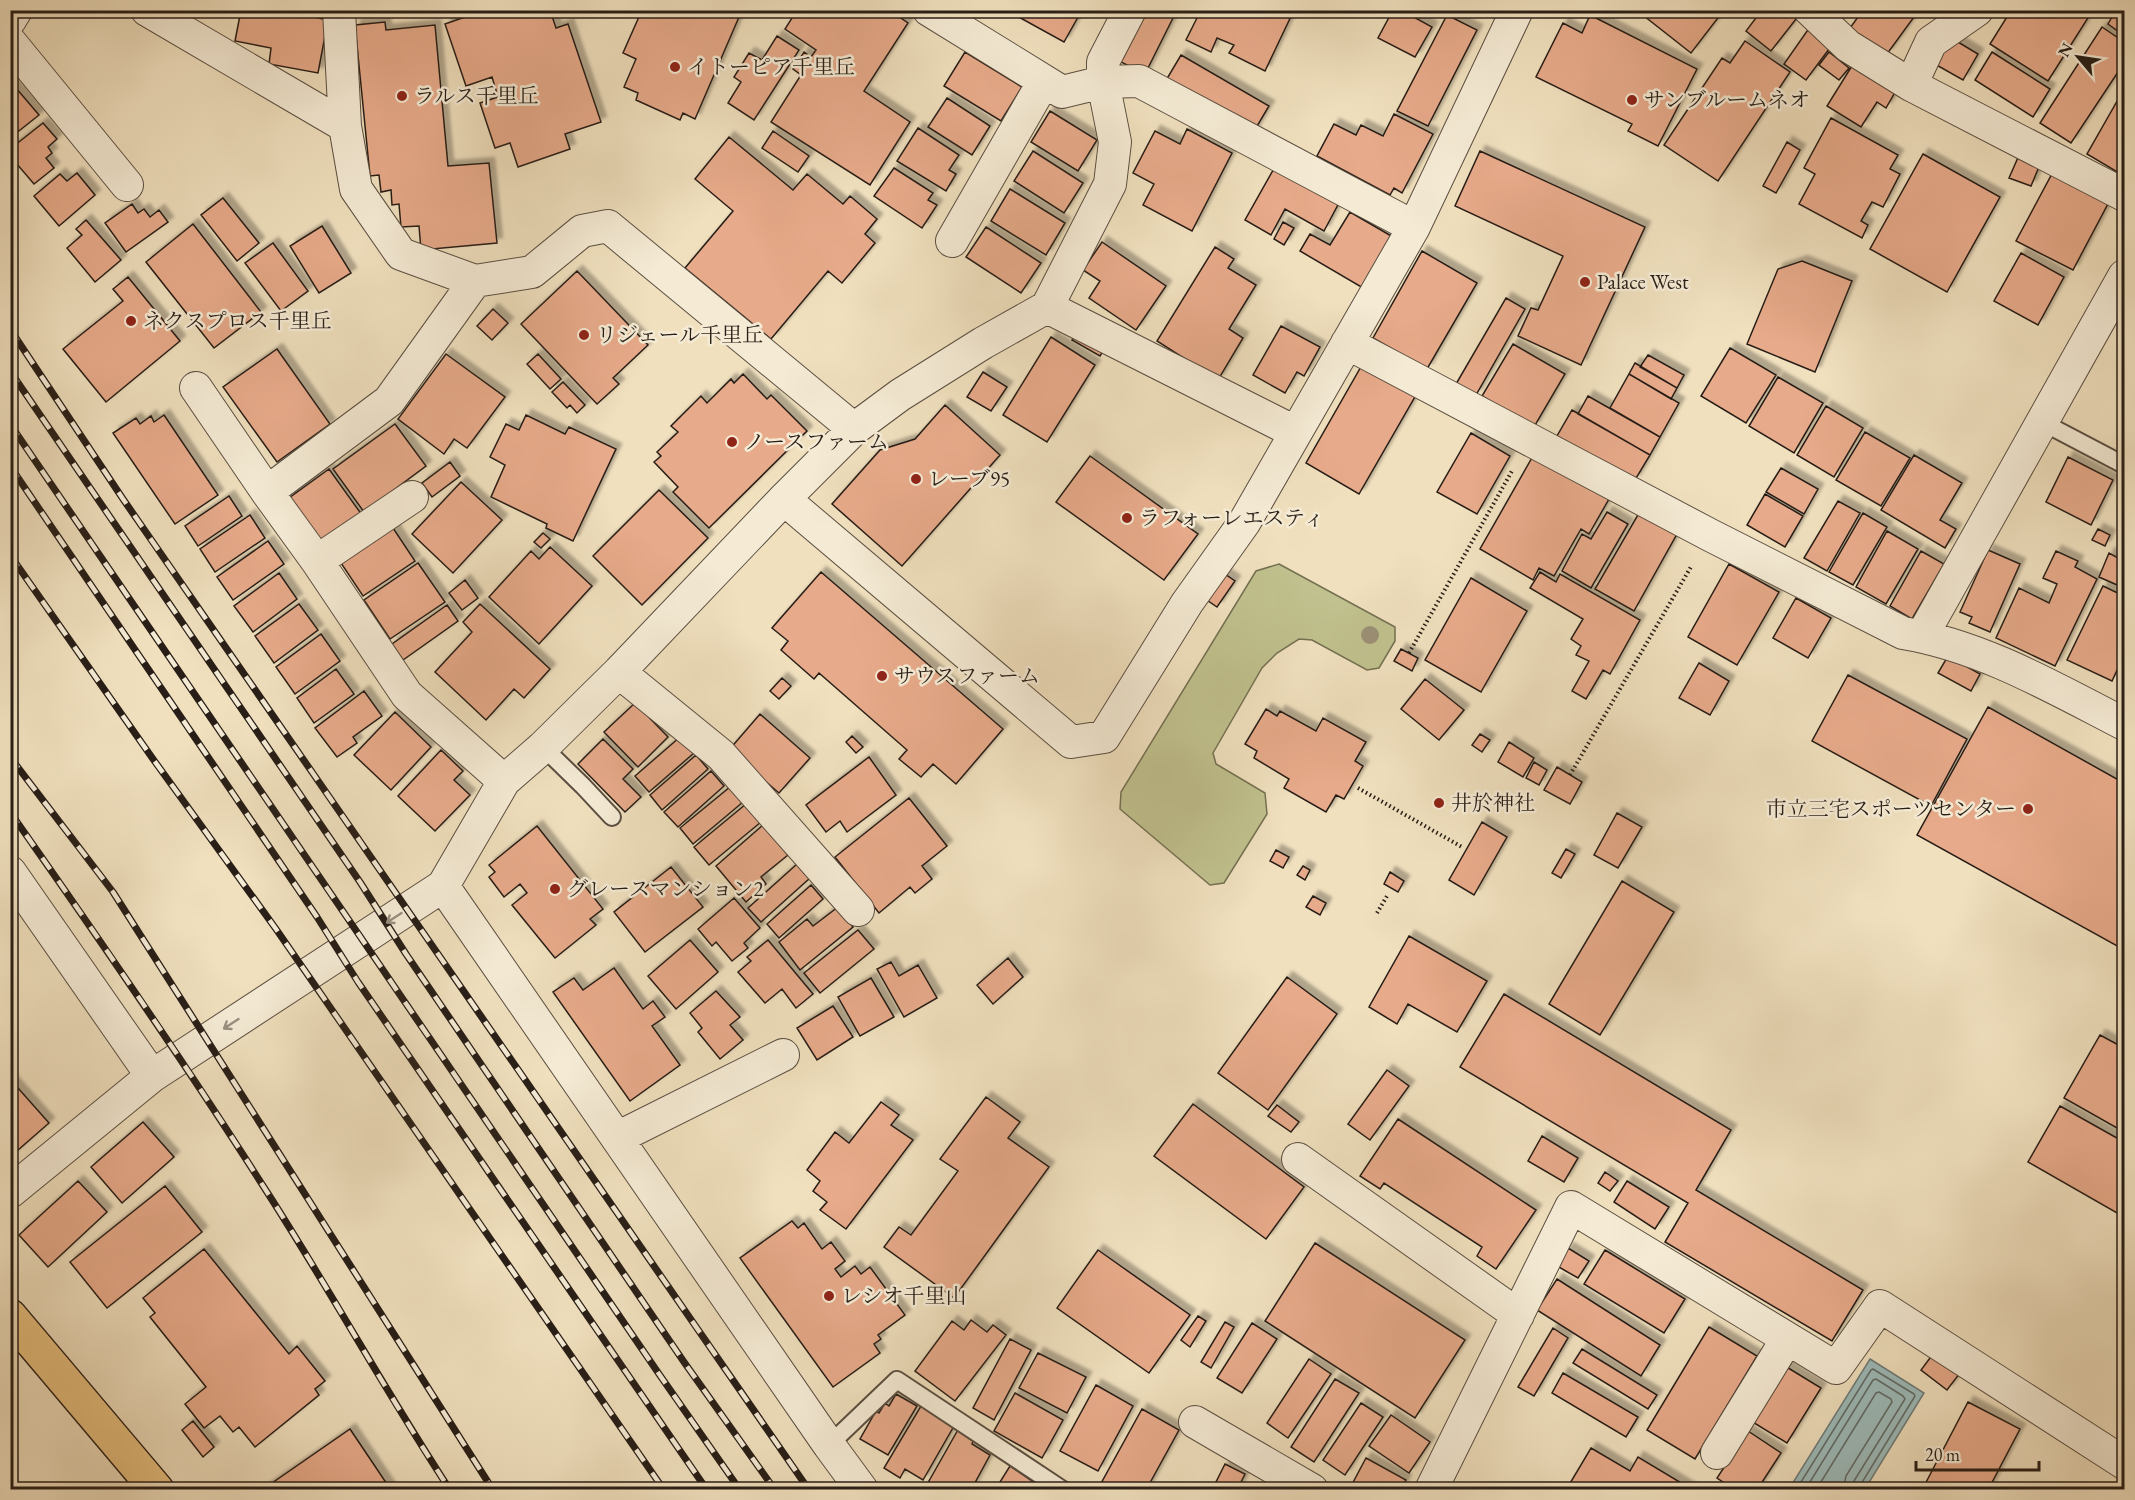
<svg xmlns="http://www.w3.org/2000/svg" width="2135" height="1500" font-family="'EB Garamond','Noto Serif JP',serif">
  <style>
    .green { fill: #c0c18e; stroke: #747052; stroke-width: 1.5 }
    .water { fill: #9dbbba; stroke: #6e7c79; stroke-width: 1.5 }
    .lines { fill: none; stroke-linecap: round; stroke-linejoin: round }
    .shore { stroke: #626c68; stroke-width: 1.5 }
    .building { fill: #e7aa8a; stroke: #281e17; stroke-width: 1.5; filter: url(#shadow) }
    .lane-casing { stroke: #5a4e41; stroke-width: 20 }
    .street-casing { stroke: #5a4e41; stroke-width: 34 }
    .primary-casing { stroke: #281e17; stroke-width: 36 }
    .path { stroke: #281e17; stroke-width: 4; stroke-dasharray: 1.5 3; stroke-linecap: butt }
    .lane { stroke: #f5ebd5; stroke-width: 16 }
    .street { stroke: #f5ebd5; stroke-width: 32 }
    .primary { stroke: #e8c07f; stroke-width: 33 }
    .rail-casing { stroke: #281e17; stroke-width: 7 }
    .rail { stroke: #f5ebd5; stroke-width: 4.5; stroke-dasharray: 14; stroke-linecap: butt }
    .tree { fill: #9b9076 }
    .oneway { stroke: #998f80 }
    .poi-dot { fill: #8f2418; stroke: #f5ebd5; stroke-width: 2 }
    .labels { text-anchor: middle; stroke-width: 5; stroke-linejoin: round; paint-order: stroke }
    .poi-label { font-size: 21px; fill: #281e17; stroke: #f5ebd5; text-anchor: start }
  </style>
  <defs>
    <filter id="shadow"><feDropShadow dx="5.5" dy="-5.5" stdDeviation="1.5" flood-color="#0004"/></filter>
  </defs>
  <rect width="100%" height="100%" fill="#f0e0be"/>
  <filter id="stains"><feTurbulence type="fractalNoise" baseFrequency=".00333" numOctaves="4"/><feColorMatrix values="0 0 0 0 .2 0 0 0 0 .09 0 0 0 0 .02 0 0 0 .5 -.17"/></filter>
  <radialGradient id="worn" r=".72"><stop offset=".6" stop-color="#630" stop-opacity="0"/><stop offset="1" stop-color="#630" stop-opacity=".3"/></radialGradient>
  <path class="green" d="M1279 564 1395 627V641L1379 668 1367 670 1312 640 1299 639 1277 653 1262 668 1213 753 1216 764 1265 793 1267 814 1224 883 1210 885 1120 809 1121 792 1256 571Z"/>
  <path class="water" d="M1870 1359 1924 1393 1865 1489H1789Z"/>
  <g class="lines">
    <path class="shore" d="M1796 1490 1871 1370 1873 1369 1914 1394 1915 1396 1861 1484 1860 1490
      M1805 1490 1873 1380 1876 1379 1903 1396 1905 1399 1854 1481 1852 1490
      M1816 1490 1876 1393 1879 1392 1891 1399 1892 1402 1846 1476 1843 1490"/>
  </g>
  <path class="building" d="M241 10H280L328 20 318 73 269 64 271 48 235 41Z
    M485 10 488 16 505 10H528L530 16 550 10 556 28 568 24 601 122 565 134 570 149 518 167 510 143 495 148 480 103 498 97 492 77 466 86 445 24Z
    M642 10H742L695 119 683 113 680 120 636 100 638 93 624 87 636 59 623 53Z
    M797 10H889L908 23 864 91 910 122 870 185 771 122 801 75 793 69 804 52 811 57 816 50 785 29Z
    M1006 10H1082L1064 42Z
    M1148 10H1177L1145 74 1121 62Z
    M1192 10H1294L1265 71 1229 53 1234 45 1217 38 1211 52 1186 40 1197 18 1190 15Z
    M1393 10H1401L1432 27 1415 57 1378 38Z
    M1640 10H1724L1691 53 1639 12Z
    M1762 10H1795L1800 14 1771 51 1746 31Z
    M1863 10H1904L1914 17 1887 54 1850 28Z
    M2017 10H2093L2048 81 1990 44 2010 12 2014 15Z
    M1447 15 1477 30 1428 126 1397 111Z
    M1590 15 1697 69 1658 146 1628 131 1632 124 1536 77 1563 23 1582 33Z
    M2113 15 2124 22V29L2122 34 2108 24Z
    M385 22 386 30 435 25 448 166 489 163 497 243 421 250 419 226 401 227 399 204 392 205 391 190 381 192 379 175 370 176 355 25Z
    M1812 24 1835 41 1806 80 1784 64Z
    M2102 27 2124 42V63L2071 143 2040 123Z
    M777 36 799 50 754 120 728 103 741 82 734 77 749 53 762 60Z
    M1953 39 1978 54 1963 80 1933 63Z
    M1745 41 1790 72 1718 181 1664 145 1722 58 1730 63Z
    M965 52 1022 87 1001 121 944 86Z
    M1829 52 1849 68 1839 80 1819 65Z
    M1992 52 2050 89 2033 117 1975 80Z
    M1181 55 1269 106 1253 133 1165 82Z
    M1855 61 1898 87 1886 108 1877 102 1861 127 1827 106Z
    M10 81 39 115 10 138Z
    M2124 89V176L2087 154Z
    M947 98 990 126 972 155 928 127Z
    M1050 111 1097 140 1078 171 1031 142Z
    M1394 114 1433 134 1402 193 1394 188 1390 195 1317 156 1334 124 1356 135 1361 125 1383 136Z
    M1831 118 1898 155 1890 169 1900 174 1883 207 1872 202 1861 221 1868 225 1862 238 1799 204 1815 174 1804 168Z
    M43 123 57 139 48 147 52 153 46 158 54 168 34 184 10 156V149Z
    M918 128 959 155 949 170 956 174 946 191 897 161Z
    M1187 129 1232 153 1192 231 1143 205 1154 184 1133 173 1155 131 1180 144Z
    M773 131 809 156 798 172 762 148Z
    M729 137 793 190 807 174 843 204 850 196 877 219 865 234 875 243 842 283 828 271 771 339 685 268 733 211 695 179Z
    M1787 142 1800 150 1776 193 1763 186Z
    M1033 151 1083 183 1064 213 1014 181Z
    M1480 151 1645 227 1581 365 1518 336 1531 308 1538 310 1563 256 1455 206Z
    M2020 153 2041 162 2031 186 2009 178Z
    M1923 154 2000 197 1947 292 1870 249Z
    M1276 165 1340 201 1324 231 1285 209 1271 235 1245 220Z
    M894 168 933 193 928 200 937 205 922 228 874 196Z
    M2054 170 2110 200 2073 270 2016 241Z
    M77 173 95 195 59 226 34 196 60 174 67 181Z
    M1010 189 1065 223 1046 255 991 221Z
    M223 198 259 243 237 261 201 215Z
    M132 204 138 213 144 209 150 217 159 210 168 222 126 252 105 223Z
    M1350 212 1393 237 1363 288 1300 251 1310 234 1330 245Z
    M86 220 121 260 95 282 67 248 82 235 76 229Z
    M1283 222 1294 228 1284 245 1274 239Z
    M193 224 261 312 214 348 146 262Z
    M322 226 351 273 319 293 290 246Z
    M986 227 1041 263 1021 293 966 257Z
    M1102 242 1166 286 1136 330 1089 298 1100 281 1083 270Z
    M273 243 308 291 281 311 245 263Z
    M1215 247 1234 259 1228 268 1256 285 1229 329 1243 338 1218 380 1157 341Z
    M1422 251 1477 283 1427 369 1373 338Z
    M2021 253 2064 277 2038 325 1994 301Z
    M1802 261 1852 281 1815 372 1747 344 1778 269Z
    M577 271 648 345 613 378 619 384 597 404 521 324Z
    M128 277 180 341 106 402 63 349 123 301 113 289Z
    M1506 298 1525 309 1476 395 1456 384Z
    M493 309 508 323 492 340 477 326Z
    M1281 326 1320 347 1304 376 1297 372 1285 393 1253 375Z
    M1077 333 1105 348 1100 356 1072 340Z
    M1051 337 1095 365 1047 442 1003 415Z
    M1513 344 1565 374 1534 427 1482 396Z
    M1730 348 1776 375 1746 423 1701 396Z
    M277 349 330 424 277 462 223 387Z
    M446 354 505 397 467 448 454 439 444 454 398 419Z
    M538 354 561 379 550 389 527 364Z
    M1648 355 1684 375 1677 388 1640 367Z
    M1635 363 1677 388 1671 399 1629 374Z
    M1362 365 1416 395 1359 494 1306 463Z
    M983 372 1007 387 991 411 967 397Z
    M743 374 767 399 771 395 807 431 709 528 673 492 678 487 654 462 661 456 657 452 678 432 671 426 701 396 707 403 731 379 734 383Z
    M1629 374 1679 403 1660 437 1610 408Z
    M1778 377 1823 403 1794 453 1749 426Z
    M563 382 585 405 577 413 570 405 567 408 552 392Z
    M1588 396 1660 437 1650 455 1578 414Z
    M945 405 1000 455 902 566 832 504 880 450 915 439Z
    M1826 406 1863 428 1834 477 1797 455Z
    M1572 410 1650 455 1635 480 1557 436Z
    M164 415 218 495 175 524 113 433 136 418 140 424 151 416 154 422Z
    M526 415 565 434 569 427 616 449 573 541 546 528 547 524 491 497 505 465 490 457 506 424 519 430Z
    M395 424 426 466 364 512 333 469Z
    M1865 432 1910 458 1881 506 1836 480Z
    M1471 433 1510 456 1477 514 1437 492Z
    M1914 455 1962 483 1940 520 1956 529 1945 548 1881 510Z
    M1090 456 1198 534 1164 580 1056 502Z
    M1533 456 1609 499 1589 534 1581 529 1554 576 1539 568 1533 580 1480 549Z
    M2068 457 2113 480 2091 525 2046 502Z
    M450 462 460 476 432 497 422 483Z
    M1781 468 1818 489 1804 514 1766 492Z
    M329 469 362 515 322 544 289 498Z
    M461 482 502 520 453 573 412 534Z
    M659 490 708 538 642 605 593 556Z
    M1765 494 1803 516 1785 547 1747 525Z
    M229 496 242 516 198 546 185 526Z
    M1838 501 1860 513 1827 571 1804 558Z
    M1607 512 1628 524 1591 588 1562 571 1582 534 1591 539Z
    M1639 513 1677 534 1634 611 1595 589Z
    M1863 513 1887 527 1853 585 1829 572Z
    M250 515 265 538 215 572 200 549Z
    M393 528 415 561 363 596 341 563Z
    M2098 529 2110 535 2105 546 2092 540Z
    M1887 531 1918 549 1886 604 1856 587Z
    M543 533 550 539 541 548 534 542Z
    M268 541 284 564 233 600 217 577Z
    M2124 544V588L2099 577 2109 553 2118 558Z
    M550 547 592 586 539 644 489 597 531 551 539 559Z
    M1988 550 2020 564 1990 632 1969 623 1972 617 1960 612Z
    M1921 551 1944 564 1912 619 1890 606Z
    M2056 551 2078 561 2075 567 2097 579 2055 666 1996 638 2019 588 2049 603 2057 584 2043 578Z
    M418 563 445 602 390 639 364 600Z
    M1729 564 1779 592 1737 665 1688 637Z
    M1219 570 1235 581 1217 607 1201 596Z
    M821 572 1003 729 956 784 933 764 921 777 899 759 907 750 819 673 814 679 781 650 788 641 772 628Z
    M1540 572 1556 582 1560 574 1640 620 1610 674 1603 670 1586 699 1572 691 1589 661 1576 655 1581 646 1571 639 1583 619 1530 588Z
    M279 573 297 599 253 632 234 606Z
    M1471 578 1527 611 1481 692 1425 660Z
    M465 580 478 598 462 610 449 593Z
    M2103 586 2124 596V655L2112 681 2067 660Z
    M1796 598 1831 618 1808 658 1773 638Z
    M299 604 318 630 274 663 255 636Z
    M480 604 550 669 524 698 514 689 486 720 435 672 472 632 463 622Z
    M447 605 458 621 403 660 392 644Z
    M321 634 340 661 295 694 276 667Z
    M1401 649 1418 658 1412 671 1394 661Z
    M1948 656 1980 674 1971 691 1938 673Z
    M1699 663 1729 681 1710 715 1679 698Z
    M336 669 354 694 314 723 297 698Z
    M1848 675 1967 739 1931 806 1812 741Z
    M782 678 791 686 779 699 770 691Z
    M1425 679 1464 710 1439 740 1401 709Z
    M364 691 382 716 353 737 357 743 337 757 315 728Z
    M635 703 668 737 638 767 604 732Z
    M1988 707 2124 783V937L2119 947 1917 835Z
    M1266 709 1277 716 1280 711 1316 731 1323 718 1366 742 1355 761 1363 766 1344 799 1336 795 1326 812 1284 788 1289 779 1254 758 1257 751 1245 744Z
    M395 712 431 747 391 790 354 755Z
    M760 714 810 758 779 793 729 750Z
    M1480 734 1490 740 1482 752 1472 745Z
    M852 736 863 747 856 753 846 742Z
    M680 737 694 753 649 792 635 776Z
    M603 739 633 769 623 779 641 797 625 812 578 764Z
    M1509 742 1534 758 1523 777 1498 762Z
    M441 750 463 771 454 780 470 795 435 831 398 796Z
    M696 755 708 769 662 810 650 795Z
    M869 757 896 795 847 832 840 821 826 832 806 805Z
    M1534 762 1547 770 1539 785 1526 778Z
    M1557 767 1582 782 1570 804 1544 790Z
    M711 771 724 786 678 827 664 812Z
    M730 787 743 802 693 844 680 828Z
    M909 798 947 846 922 866 932 879 915 893 910 887 879 913 835 857Z
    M746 804 761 822 709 865 694 847Z
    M1617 813 1642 827 1618 868 1594 855Z
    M1482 822 1507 837 1474 895 1449 880Z
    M763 825 788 855 761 877 766 884 746 902 716 866Z
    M537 826 603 909 590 919 596 925 555 958 512 905 527 893 520 884 504 897 489 877 495 872 489 865Z
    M1566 849 1575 854 1561 878 1552 873Z
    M1276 850 1289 857 1283 868 1270 861Z
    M797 864 810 878 761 922 748 908Z
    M1303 866 1310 870 1305 880 1297 875Z
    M671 867 703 907 645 952 614 912Z
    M1390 872 1404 881 1398 892 1384 884Z
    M1622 881 1674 912 1600 1035 1549 1004Z
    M811 885 823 899 779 938 767 924Z
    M1313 896 1326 903 1320 915 1306 907Z
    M734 898 760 928 744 943 748 948 732 961 716 942 712 946 698 929Z
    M838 907 853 927 800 970 779 942 807 919 813 926Z
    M858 930 874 949 820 993 804 973Z
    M1409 936 1487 981 1457 1032 1408 1004 1397 1024 1369 1007Z
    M690 940 718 972 676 1009 648 976Z
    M768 940 813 994 796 1008 782 989 765 1003 738 972 751 961 747 957Z
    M1008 958 1023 977 993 1004 977 985Z
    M891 962 899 976 918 965 937 998 904 1017 877 969Z
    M614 968 643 1009 653 1001 665 1017 652 1026 680 1065 630 1101 553 992 574 978 583 990Z
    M1287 977 1337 1014 1268 1110 1218 1073Z
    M871 978 894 1017 860 1036 838 997Z
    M716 991 740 1017 730 1025 743 1040 720 1059 698 1032 702 1028 690 1013Z
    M1504 994 1731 1130 1696 1190 1863 1290 1832 1341 1665 1242 1688 1203 1460 1067Z
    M833 1006 853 1037 817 1060 797 1028Z
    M2100 1035 2124 1048V1132L2064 1098Z
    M1387 1070 1409 1086 1370 1140 1348 1124Z
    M10 1079 49 1123 10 1157Z
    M986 1097 1020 1122 1008 1138 1049 1167 954 1298 884 1247 899 1227 911 1235 958 1171 940 1159Z
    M881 1102 899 1115 891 1125 913 1140 846 1229 820 1210 827 1202 813 1191 820 1181 807 1170 835 1132 849 1143Z
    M1193 1104 1304 1187 1266 1239 1154 1156Z
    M1277 1105 1299 1122 1291 1132 1268 1116Z
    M2060 1106 2124 1142V1217L2028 1162Z
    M1398 1119 1536 1210 1496 1269 1477 1256 1482 1247 1384 1183 1380 1189 1360 1176Z
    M143 1122 174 1157 122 1203 91 1167Z
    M1542 1136 1578 1158 1564 1182 1528 1161Z
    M1605 1172 1618 1181 1610 1191 1598 1183Z
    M78 1181 107 1212 48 1267 19 1235Z
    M1627 1181 1669 1207 1655 1229 1614 1202Z
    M165 1186 202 1232 107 1308 70 1262Z
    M792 1221 798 1228 804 1223 822 1249 831 1242 845 1261 835 1269 841 1277 855 1266 861 1274 870 1267 905 1315 878 1335 881 1339 874 1344 880 1353 833 1387 740 1258Z
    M1315 1243 1465 1340 1415 1418 1265 1321Z
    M1568 1248 1589 1261 1578 1278 1557 1266Z
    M204 1249 289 1354 297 1346 325 1381 315 1389 319 1395 255 1447 239 1427 233 1432 220 1416 204 1428 185 1404 206 1387 150 1317 155 1313 143 1298Z
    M1098 1250 1190 1315 1149 1373 1057 1308Z
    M1605 1250 1685 1299 1664 1333 1584 1284Z
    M1557 1279 1660 1345 1641 1376 1537 1310Z
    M1198 1316 1206 1321 1190 1347 1181 1340Z
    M971 1320 987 1332 993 1325 1006 1335 955 1401 915 1371 952 1321 964 1330Z
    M1225 1322 1234 1327 1211 1368 1201 1362Z
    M1252 1323 1277 1339 1242 1393 1217 1378Z
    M1709 1327 1757 1356 1695 1459 1647 1430Z
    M1553 1328 1568 1338 1534 1396 1518 1387Z
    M1010 1339 1031 1350 994 1420 973 1408Z
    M1582 1349 1657 1395 1648 1409 1573 1363Z
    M1936 1350 1963 1369 1947 1390 1921 1370Z
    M1038 1353 1086 1377 1067 1413 1019 1388Z
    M1309 1359 1331 1374 1288 1438 1267 1423Z
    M1785 1366 1821 1388 1787 1443 1751 1421Z
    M1563 1373 1638 1417 1626 1437 1552 1393Z
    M1335 1379 1359 1393 1314 1462 1291 1447Z
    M1096 1385 1133 1406 1098 1471 1060 1451Z
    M1015 1393 1063 1420 1042 1458 994 1431Z
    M896 1394 917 1406 888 1455 860 1439 876 1411 879 1413 885 1403 889 1406Z
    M1968 1402 2020 1429 1988 1490H1922Z
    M1361 1403 1383 1417 1345 1475 1323 1460Z
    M921 1406 954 1426 923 1480 905 1469 900 1478 884 1468Z
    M1142 1409 1179 1430 1146 1490H1104L1099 1487Z
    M1391 1415 1430 1442 1409 1473 1369 1446Z
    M193 1421 214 1447 203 1457 182 1430Z
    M959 1428 975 1437 972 1444 990 1455 971 1490H951L946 1487 944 1490H928L925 1488Z
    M350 1429 391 1490H262Z
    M1748 1431 1781 1453 1757 1490H1735L1717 1478Z
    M1591 1448 1630 1471 1638 1457 1693 1490H1566Z
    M1366 1458 1406 1480 1400 1490H1349Z
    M1225 1464 1245 1474 1237 1490H1212Z
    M1010 1466 1045 1490H995Z"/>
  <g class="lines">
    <defs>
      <path id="lane" d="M2042 422 2124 465
        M543 747 583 786 612 817
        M829 1445 897 1380 1063 1490"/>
      <path id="street" d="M147 10 345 126 356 189 401 254 475 281 532 272 582 231 608 226 854 429
        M339 10 345 126
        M929 10 1062 92 1103 82 1139 81 1414 227
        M1810 10 1848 46 1911 85 2124 195
        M10 20 16 10
        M10 42 127 185
        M1911 85 1931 42 1977 10
        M952 241 1044 81
        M1047 307 1295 432
        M1347 343 1710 535 1903 633C1982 646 2054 688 2124 724
        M196 388 267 492 317 561 407 695 504 781
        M267 492 389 401 475 281
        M784 499 1071 742 1104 737 1187 603 1244 523 1414 227 1517 10
        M317 561 412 497
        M1922 636 2124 276
        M619 672 721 755 858 910
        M10 872 152 1076
        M443 886 829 1445 862 1490
        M617 1138 783 1055
        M1298 1159 1518 1315
        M10 1192 152 1076 443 886 504 781 543 747 619 672 784 499 854 429 900 395 983 343 1047 307 1110 184 1115 142 1103 82V62L1130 10
        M1195 1422 1312 1490
        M1717 1453 1787 1339
        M1431 1490 1571 1207 1836 1368 1880 1306 2124 1463"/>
      <path id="primary" d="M10 1316 157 1490"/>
    </defs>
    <use href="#lane" class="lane-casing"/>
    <use href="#street" class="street-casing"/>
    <use href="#primary" class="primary-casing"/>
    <path class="path" d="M1409 653 1512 471
      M1570 775 1692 565
      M1358 788 1462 847
      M1377 913 1387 896"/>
    <use href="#lane" class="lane"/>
    <use href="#street" class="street"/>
    <use href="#primary" class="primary"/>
    <defs>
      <path id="rail" d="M10 329 123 499 809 1490
        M10 371 360 882 406 954 684 1362 775 1490
        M10 424 659 1374 740 1490
        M10 466 317 917 358 982 707 1490
        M10 555 153 759 276 929 664 1490
        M10 757 113 892 493 1490
        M10 812C98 937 185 1063 267 1192 330 1290 386 1392 450 1490"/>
    </defs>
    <use href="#rail" class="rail-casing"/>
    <use href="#rail" class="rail"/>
  </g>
  <circle class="tree" cx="1370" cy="635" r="9"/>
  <defs><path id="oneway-shaft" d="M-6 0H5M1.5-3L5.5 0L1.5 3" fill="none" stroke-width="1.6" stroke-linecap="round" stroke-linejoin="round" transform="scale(1.5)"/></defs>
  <g class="oneway">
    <use href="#oneway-shaft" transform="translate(394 918) rotate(147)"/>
    <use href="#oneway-shaft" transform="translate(231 1024) rotate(147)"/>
  </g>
  <g class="poi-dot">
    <circle cx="675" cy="67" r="6"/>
    <circle cx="402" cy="96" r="6"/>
    <circle cx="1632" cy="100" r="6"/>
    <circle cx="1585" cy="282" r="6"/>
    <circle cx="131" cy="321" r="6"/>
    <circle cx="584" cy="335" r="6"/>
    <circle cx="732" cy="442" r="6"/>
    <circle cx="916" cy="479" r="6"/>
    <circle cx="1127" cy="518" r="6"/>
    <circle cx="882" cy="676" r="6"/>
    <circle cx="1439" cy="803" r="6"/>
    <circle cx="2028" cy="809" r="6"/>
    <circle cx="555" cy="889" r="6"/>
    <circle cx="829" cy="1296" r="6"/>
  </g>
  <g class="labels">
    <g class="poi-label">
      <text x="687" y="74">イトーピア千里丘</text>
      <text x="414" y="103">ラルス千里丘</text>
      <text x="1644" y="107">サンブルームネオ</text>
      <text x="1597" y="289">Palace West</text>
      <text x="143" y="328">ネクスプロス千里丘</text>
      <text x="596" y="342">リジェール千里丘</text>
      <text x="744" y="449">ノースファーム</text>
      <text x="928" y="486">レーブ95</text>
      <text x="1139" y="525">ラフォーレエスティ</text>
      <text x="894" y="683">サウスファーム</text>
      <text x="1451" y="810">井於神社</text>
      <text x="2016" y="816" text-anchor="end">市立三宅スポーツセンター</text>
      <text x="567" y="896">グレースマンション2</text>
      <text x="841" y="1303">レシオ千里山</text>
    </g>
  </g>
  <rect width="2135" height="1500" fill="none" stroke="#f0e0be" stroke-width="36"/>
  <rect x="12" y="12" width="2111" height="1476" fill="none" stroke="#281e17" stroke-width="3"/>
  <rect x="18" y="18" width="2099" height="1464" fill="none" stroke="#281e17" stroke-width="1.5"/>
  <g transform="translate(2078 57) rotate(299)" stroke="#f5ebd5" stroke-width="4.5" paint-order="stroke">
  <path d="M0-4.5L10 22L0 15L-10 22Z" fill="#281e17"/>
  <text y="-9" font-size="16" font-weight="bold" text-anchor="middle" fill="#281e17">N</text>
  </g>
  <path d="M1916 1461v9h123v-9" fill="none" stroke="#281e17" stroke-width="3"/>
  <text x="1925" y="1461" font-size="18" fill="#281e17" stroke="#f5ebd5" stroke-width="4.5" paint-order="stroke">20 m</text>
  <rect width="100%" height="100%" filter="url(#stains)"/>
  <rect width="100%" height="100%" fill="url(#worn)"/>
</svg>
